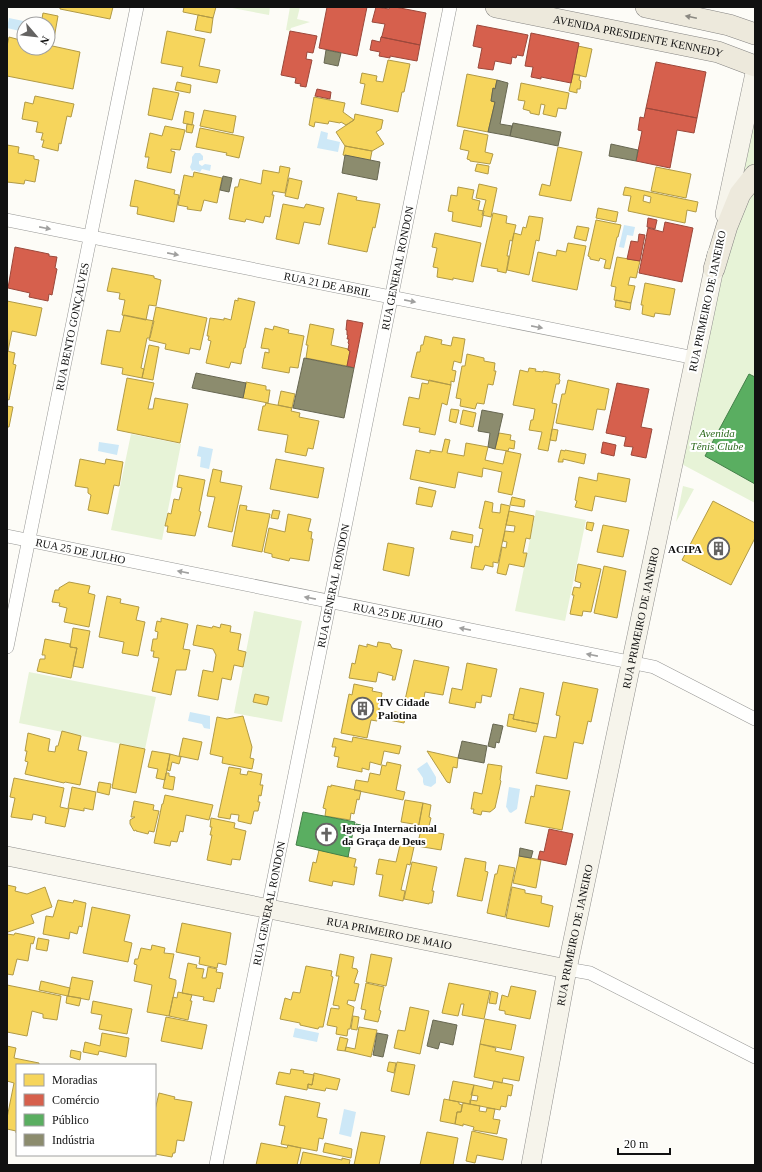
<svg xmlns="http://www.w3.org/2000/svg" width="762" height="1172" font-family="Georgia,serif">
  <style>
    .green { fill: #e7f3d7 }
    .water { fill: #cde8f7 }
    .homes { fill: #f6d55c; stroke: #b19a46; fill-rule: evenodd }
    .shops { fill: #d6604d; stroke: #9b483b }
    .public { fill: #5aae61; stroke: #447f49 }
    .industry { fill: #8c8c6e; stroke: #676752 }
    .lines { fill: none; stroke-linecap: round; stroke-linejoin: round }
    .street-casing { stroke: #979795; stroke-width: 14 }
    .secondary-casing { stroke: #8e8d8b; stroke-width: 20 }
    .primary-casing { stroke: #858482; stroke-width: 22 }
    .street { stroke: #fffffe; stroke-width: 13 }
    .secondary { stroke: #f6f4eb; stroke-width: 19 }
    .primary { stroke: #ede9dc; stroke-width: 21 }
    .oneway { fill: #8a8881 }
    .oneway2 { fill: #a0a09f }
    .labels { text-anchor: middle; stroke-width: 4; stroke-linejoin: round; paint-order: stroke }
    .street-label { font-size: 11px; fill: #111; stroke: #fff }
    .park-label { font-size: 11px; font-style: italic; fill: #2f6b1f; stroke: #fff }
    .poi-label { font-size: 11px; font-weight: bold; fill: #111; stroke: #fff; text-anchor: start }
  </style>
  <rect width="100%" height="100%" fill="#fdfcf7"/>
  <path class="green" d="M227 7H270L269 15Z
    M290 7H300L297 19 310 22 291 28 290 31 286 30Z
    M755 94V166L736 188Z
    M755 175V503L674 460 714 269Z
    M131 434 181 444 162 540 111 530Z
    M683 486 694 489 676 522Z
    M536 510 586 520 565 621 515 611Z
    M254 611 302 621 282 722 234 713Z
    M29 672 156 697 145 749 19 723Z"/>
  <path class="water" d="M9 18 33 23V24H24V32L7 28Z
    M321 131 328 133 327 139 340 142 338 152 317 148Z
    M195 153H200L203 156V160L199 161V164L202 166 205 164 211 165 210 171 202 169 200 172 194 170 192 171 190 167 192 162V157Z
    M624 225 635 227 633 236 627 235 624 248 619 247Z
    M99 442 119 445 117 455 98 451Z
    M199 446 213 449 209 469 200 467 201 457 197 456Z
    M190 712 210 716V729L204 728 202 724 188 721Z
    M427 762 436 777V783L431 787 424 785 423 782V778L417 769Z
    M509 787 520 789 517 809 511 813 509 812 507 808 506 807Z
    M295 1028 319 1033 317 1042 293 1037Z
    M344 1109 356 1112 351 1137 339 1134Z"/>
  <path class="homes" d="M60 7H113L110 19 60 9Z
    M184 7H216L213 18 183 12Z
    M43 13 58 16 53 44 48 43V24H41Z
    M198 15 213 18 211 33 195 30Z
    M167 31 205 39 199 66 220 70 217 83 181 76 183 67 161 63Z
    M9 37 24 41V48H48V45L80 52 73 89 7 76V46Z
    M578 46 592 49 586 77 573 74Z
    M388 60 410 64 404 92H402L398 112 361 104 365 84 360 83 362 73 377 76 376 81 383 82Z
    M467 74 497 80 495 89 493 88 491 101 495 102 488 132 457 126Z
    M573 74 580 75 579 80 581 81 580 89H577V93L569 91Z
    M177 82 191 85 190 93 175 90Z
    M521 83 569 93 566 109 558 108 556 117 543 114 545 105 541 104 539 115 530 113V111L523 109 525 101 518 100Z
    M153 88 179 93 172 120 148 115Z
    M35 96 74 104 71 117 67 116 61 144 59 143 58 151 42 147 44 140H41L43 133 36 132 38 122 22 119 25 102 33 104Z
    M314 97 345 103 343 112 354 120 346 125 341 122 340 123 329 121 328 124 315 122 314 127 309 125Z
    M204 110 236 116 233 133 200 126Z
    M185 111 194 113 192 125 183 123Z
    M355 114 383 120 381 129 376 132 384 144 372 151 345 146 336 132 354 120Z
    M187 124 194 125 192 133 186 132Z
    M165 126 185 130 180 150 171 149V151L175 152 171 173 147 168 149 157H145L150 133 162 136Z
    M200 128 244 137 239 158 226 155 227 153 196 147Z
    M464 130 488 135 485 152 493 154 490 164 470 161V160L467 159 469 151 460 149Z
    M7 145 19 147 18 153 34 156V159L39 160 35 182 25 180 24 184 7 182Z
    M345 146 372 151 370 161 343 155Z
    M558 147 582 152 571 201 539 195 542 184 550 186Z
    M477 164 489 166 488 174 475 171Z
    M280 166 290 168 285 193 273 191 272 195H274L270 217 265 216 263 223 246 219 245 222 229 219 235 187H238L240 179 261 184 263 170 279 173Z
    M656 167 691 174 686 198 651 191Z
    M194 172 222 178 217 203 204 200 201 211 187 209 188 207 178 205 184 175 193 177Z
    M289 178 302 181 298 199 285 196Z
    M135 180 175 190 174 194 179 195 174 222 137 214 138 207 130 206Z
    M479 184 497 188 491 217 482 215 486 200 476 198Z
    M458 187 474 190 472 199 480 201 478 210 484 211 481 227 452 221 453 212 448 211 451 195 457 196Z
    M625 187 698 202 696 212 687 210 685 223 628 211 631 196 623 195ZM644 195 651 197 650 203 643 201Z
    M338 193 357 197 356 200 380 204 375 228 373 227 367 252 328 244Z
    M283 204 304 208 306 204 324 208 320 225 304 222 299 244 276 239Z
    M598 208 618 212 616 222 596 218Z
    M493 213 507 216 506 223 516 225 512 241 510 240 507 256H509L506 273 497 271 498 269 481 266Z
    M529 216 543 218 539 241 536 240 529 275 507 270 514 233 521 235 523 227 526 228Z
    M596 220 621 225 618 237H617L610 269 604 268 606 260 600 258 599 261 590 259V257L588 256Z
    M577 226 589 228 586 241 574 238Z
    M435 233 481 243 473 282 453 278V280L437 277 438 268 433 267 437 248 432 247Z
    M568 243 586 246 577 290 532 281 538 252 556 256 557 250 566 252Z
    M617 257 640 261 636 278 630 277 628 285 635 286 631 303 614 300 616 287 611 286Z
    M112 268 154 276V278L161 280 156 306 149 305 146 320 122 315 125 300 119 299 120 293 107 291Z
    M645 283 675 289 670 315 655 313 654 317 642 314 643 305H641Z
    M238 298 255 302 245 348H244L241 364 231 362 229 368 206 363 211 341 208 340 209 336H207L210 318 224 320V318L231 320 235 300 238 301Z
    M616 300 631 303 630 310 615 307Z
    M7 301 42 308 36 336 12 331 8 351Z
    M156 307 207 318 200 350 190 348 189 354 165 349 166 344 149 340Z
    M124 315 154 321 150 338H147L141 368 144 369 142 378 122 374 123 368 101 364 107 330 120 332Z
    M310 324 334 329 331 345 348 349V350L350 351 347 366 306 358 308 345H306Z
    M274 326 289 330 288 333 304 336 298 368 290 367 289 373 262 368 265 352 269 353V349L261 348 265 328 273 330Z
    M425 336 442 340 441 344 451 346 453 337 465 339 461 363 454 361 452 370 456 371 454 382 451 381V385L411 377 417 352H420L421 345H423Z
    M149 345 159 347 153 380 142 378Z
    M7 351 15 353 13 364 16 365 9 400 7 399Z
    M467 354 484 358V361L495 363 494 371H496L493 385 488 384 484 404 477 403 475 409 460 406 461 399 456 398 462 366H465Z
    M529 368 536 369 535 371 543 372V371L560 374 559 379 560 380 559 384H556L552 403 557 404 548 451 538 449 542 432 529 430 531 420H533L535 409 513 405 520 370 528 372Z
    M127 378 154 383 148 409H153L155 398 188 404 180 443 117 430Z
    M429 380 451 385 447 405 442 403 435 435 419 432 420 428 403 425 409 397 419 399 422 383 428 384Z
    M568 380 609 389 605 410 597 409 593 430 556 423 562 394H565Z
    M246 382 266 386V390H270L268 403 243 398Z
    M281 391 295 394 292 408 278 405Z
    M266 403 292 408 291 411 300 413 299 417 319 421 313 449 308 448 306 456 285 452 288 435 258 430 263 406H265Z
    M7 406 13 407 9 427H7Z
    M451 409 459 410 456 423 449 421Z
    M463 410 476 413 473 427 460 424Z
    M552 429 558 430 556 441 550 440Z
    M499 433 511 435 510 440 515 441 514 449 509 448 508 451 495 449Z
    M445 439 450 440 447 453 464 456 466 443 488 447 485 460 503 464 506 451 521 454 512 495 498 492 502 472 483 468 482 477 458 472 455 488 410 479 416 450 430 453V450L442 452Z
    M561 450 565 451V450L586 454 584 464 563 459V462H558Z
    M80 459 105 464 106 459 123 462 119 486 114 485 108 514 88 510 91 495 88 493V488L75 486Z
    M276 459 324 468 318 498 270 489Z
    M213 469 222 471 220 482 242 486 232 532 208 527 215 497 207 496Z
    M598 473 630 479 626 502 595 496 592 511 575 507 577 501 575 500 579 477 597 481Z
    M179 475 205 480 199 511 201 512 195 536 167 532 168 526H165L168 513 171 514 174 499 179 500 182 488 177 487Z
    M419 487 436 491 432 507 416 504Z
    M512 497 525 500 524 507 510 505Z
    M485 501 493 503 492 512 500 513 501 504 510 506 498 563 493 562V567L485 565 483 570 471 568 475 546 479 547 483 529 479 528Z
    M713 501 755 523V538L731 585 682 560Z
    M240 505 247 506 246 510 270 514 262 552 232 546Z
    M273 510 280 511 278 519 271 518Z
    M509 511 534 516 530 539 526 538 523 553H527L524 567 509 564 506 575 497 573 502 547 506 548 507 542 503 541 505 531 514 532 515 526 506 525Z
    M288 514 311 519 308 531 312 532 311 539H313L309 561 290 558 289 561 272 557V554L264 552 269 528 285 532Z
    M587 522 594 523 592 531 586 529Z
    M603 525 629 530 623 557 597 552Z
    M452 531 473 535 472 543 450 539Z
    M388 543 414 548 409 576 383 570Z
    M578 564 601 569 591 612 583 611 582 616 570 614 574 595H572L574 587 580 588 581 583 575 581Z
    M604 566 626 571 617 618 594 613Z
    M69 582 90 586 88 593 95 595 89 627 64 622 67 608 59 606 60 603 52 602 55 590H59V588Z
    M107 596 121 599 120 603 139 607 136 620 145 622 138 656 122 653 124 642 99 637Z
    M161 618 188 624 183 649 190 650 186 670H176L171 695 152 691 159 658 153 657 154 651H151L153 639H157L158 632 155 631 157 621 161 622Z
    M221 624 231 626 230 632 241 634 238 650 246 652 243 667 234 665 231 680 222 678 218 700 198 696 203 670 213 672 216 655 213 649 193 645 197 625 212 628 213 626 220 628Z
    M73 628 90 631 83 668 73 666 77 648 70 647Z
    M45 639 70 644V647L77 648 71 678 37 671 40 659H45V655H42Z
    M378 642 390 644 392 648 402 650 395 680H392L393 676 378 672 376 682 349 678 352 663 355 664 359 645 367 647V644L377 647Z
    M414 660 449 667 443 695 425 692 423 704 405 700Z
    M467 663 497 669 491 697 482 695 481 703 476 702 475 708 449 703 452 688 462 690Z
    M563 682 598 689 591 722 588 721 583 744 574 742 567 779 536 773 544 736 556 738 560 716 556 715Z
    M354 684 373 688 372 691 382 693 377 721 371 720 367 738 341 733 349 694 352 695Z
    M520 688 544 693 538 724 513 719Z
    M255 694 269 697 267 705 253 702Z
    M390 711 406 714 404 723 389 720Z
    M509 714 514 715 513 719 538 724 536 732 507 726Z
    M243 716 252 747 250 758 254 759 252 769 222 763 223 757 210 754 217 717 227 719Z
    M62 731 81 736 78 750 87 752 80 785 65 782 64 783 25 774 28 762 25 761 27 751H25L28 733 50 739 48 751 55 752 56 746H58Z
    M353 737 401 746 399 754 384 751 381 765 370 762 369 770 362 768V772L337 767 339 757 334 756 336 747H332L334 738 352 742Z
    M183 738 202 742 198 760 179 756Z
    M120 744 145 749 136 793 112 788Z
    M152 751 170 754 165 780 156 778 158 769 148 767Z
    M427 751 458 758 457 768 453 767 450 783 447 782Z
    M170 754 181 757 179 764 172 762 170 771 167 770Z
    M387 762 401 765 396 790 405 792 403 800 354 790 356 780 368 782 370 773 380 775 382 765 386 766Z
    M488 764 502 766 500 780 501 781 495 808 490 812 482 811 481 815 473 813 474 809H471L474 792 482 794Z
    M229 767 241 769 240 774 247 775 248 771 262 774 260 785H263L261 796 259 795 258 802H260L258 811H254L251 824 238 821 239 815 231 814 230 819 218 817Z
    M166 773H169V776L175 777 173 790 163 788Z
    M14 778 64 788 60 807 69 809 65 827 45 823 46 817 33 814 32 820 11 817 15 798 10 797Z
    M99 782 111 784 109 795 97 792Z
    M331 785 361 791 359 800 357 799 354 814 351 813 350 820 325 816 326 809 323 808 328 786 331 787Z
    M536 785 570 791 562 830 525 823 531 796 534 797Z
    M72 787 96 792 93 810 84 808V811L68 808Z
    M165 795 213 805 209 820 186 815 183 832 180 831 177 842 171 841 170 846 154 843 162 804H163Z
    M405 800 423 803 419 825 401 822Z
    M134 801 154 805 153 810 159 811 154 832 149 831 148 834 136 831V830L134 831 130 824V820L135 817H131Z
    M423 803 431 805 429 817 431 818 428 830 418 828Z
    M211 818 235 823 234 828 246 831 240 860 232 859 231 865 207 860 212 835H210L212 827H210Z
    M421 830 444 834 441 850 417 846Z
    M400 845 414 847 410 865 407 864 401 890 405 891 403 901 379 896 383 875 376 874 379 859 396 862Z
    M319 850 349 856 348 857 356 859 354 867H357L354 885 333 881 332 886 309 881 313 862 316 863Z
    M519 856 541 860 536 888 513 883Z
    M465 858 486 862 485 871 488 872 482 901 457 896Z
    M412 862 437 867 432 891H434L432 903H429V904L404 899Z
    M499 865 515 868 505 917 487 913 495 874H497Z
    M7 885 16 887 15 891 27 894 45 887 52 907 31 915 34 923 8 932 7 929Z
    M512 887 525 890V893L542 896 541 903 553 906 549 927 506 918Z
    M58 900 73 903 74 900 86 903 82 927 79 926 77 934 70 932 69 939 43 934 46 916 53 917Z
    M92 907 130 915 124 941 132 943 128 962 83 953Z
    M182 923 231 933 226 965 218 963 217 968 199 964 200 957 176 952Z
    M15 933 35 937 33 944 31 943 28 961 17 959 13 975 7 974V934L14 935Z
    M38 938 49 940 47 951 36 949Z
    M152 945 165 948 164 953 174 954 169 978 176 980V984L169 1016 147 1012 152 985 134 981 137 965 134 964 135 959H138L141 948 151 950Z
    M340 954 354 957 352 968 357 969V970L358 971 354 983 359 984 355 1001 348 1000 347 1004 354 1007 350 1029H348L347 1036 336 1034 337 1027 327 1025 331 1008 339 1009V1006L333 1005 339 976H336Z
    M371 954 392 958 386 986 366 982Z
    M188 963 197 965 196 968 204 969 202 978H206L208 967 217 969 216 972 223 973 220 989 217 988 214 1002 203 1000 204 997 182 993Z
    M306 966 332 971 331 976 333 977 323 1027H319L318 1029 300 1025V1023L280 1019 285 998 291 1000 293 992 300 993Z
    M72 977 93 981 89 1000 68 996Z
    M41 981 70 988 68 996 39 990Z
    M366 983 384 987 379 1010 381 1011 378 1022 364 1019 366 1010 361 1009Z
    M449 983 490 991 484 1019 462 1015 464 1004H461L458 1016 442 1013Z
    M7 985 61 996 57 1020 43 1018V1014L32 1011 27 1036 7 1032Z
    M511 986 536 991 530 1019 505 1014V1011L499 1010 502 995 508 997Z
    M491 991 498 993 496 1004 489 1003Z
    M178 992 192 995 190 1001H192L188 1020 169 1016 173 997 177 998Z
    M67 996 81 998 79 1006 66 1003Z
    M93 1001 132 1009 127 1034 99 1029 102 1015 91 1013Z
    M410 1007 429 1011 420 1054 394 1048 398 1030 405 1031Z
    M353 1016 359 1017 357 1030 351 1029Z
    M166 1017 207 1025 202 1049 161 1041Z
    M485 1019 516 1025 511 1050 480 1044Z
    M359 1027 377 1030 371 1057 345 1051 346 1047 355 1049Z
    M102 1033 129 1038 126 1057 99 1051 98 1055 83 1052 85 1042 100 1046Z
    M340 1037 348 1039 345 1051 337 1050Z
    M480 1044 496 1048 495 1051 524 1057 519 1081 503 1078 502 1083 474 1077Z
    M7 1046 16 1048 14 1058 39 1063V1065H17V1134L16 1133V1131L7 1129V1118L14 1083 7 1081Z
    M71 1050 81 1052 80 1060 70 1057Z
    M389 1062 396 1063 394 1073 387 1071Z
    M397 1062 415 1065 409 1095 391 1091Z
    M291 1069 304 1071 303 1073 314 1075 312 1085 308 1084 307 1090 276 1084 279 1072 290 1074Z
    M314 1073 340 1079 337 1090 326 1088 325 1091 308 1088V1084L312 1085Z
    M453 1081 474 1085 470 1104 449 1100Z
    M494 1081 513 1085 511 1096 508 1095 506 1107 501 1106 500 1110 470 1104V1100L477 1101 478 1096 471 1095 474 1085 492 1089Z
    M159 1093 175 1097 174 1099 192 1102 184 1141 177 1140 175 1153H173L172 1157 155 1154V1110Z
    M285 1096 320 1103 317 1117 327 1119 323 1139 319 1138 317 1151 281 1144 285 1126 279 1125Z
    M444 1099 459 1102V1104L462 1105 461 1112H457L455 1124 440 1121Z
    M463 1103 480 1106 479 1111 486 1112 487 1108 495 1109 493 1119 500 1120 497 1134 473 1130 474 1127 463 1124V1126L455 1124 457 1112H461Z
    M472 1131 507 1139 503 1160 477 1155 475 1163 466 1161Z
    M361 1132 385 1136 379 1165H354Z
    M427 1132 458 1138 453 1165H420Z
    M261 1143 287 1148 288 1145 301 1148 297 1165H256Z
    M325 1143 352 1149 351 1158 323 1152Z
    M303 1152 342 1160V1158L350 1160 349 1165H300Z"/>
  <path class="shops" d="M327 7H367L357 56 319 48Z
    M376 7 389 9 390 7H395L426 13 420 45 381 37 382 36 385 24 372 22Z
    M477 25 528 35 523 56 517 55 516 58 512 57 511 64 495 61 493 70 478 68 482 48 473 46Z
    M290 31 317 36 313 53 307 52 306 59 312 60 306 87 300 86 301 84 295 83 296 78 281 75Z
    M531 33 579 43 571 83 541 77V79L531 77 533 67 525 66Z
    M381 37 420 45 417 61 390 56V58L379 56 380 52 370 50 372 40 380 42Z
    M656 62 706 72 697 118 646 108Z
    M317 89 331 92 330 99 315 96Z
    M646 108 697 118 694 133 677 130 670 168 636 161 642 131 638 130 640 117 644 118Z
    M648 218 657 220 655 229 647 227Z
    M665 222 693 228 682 282 639 273 648 228 663 232Z
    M639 234 645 235 640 261 627 259 631 241 638 242Z
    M15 247 49 254V256L57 257 55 268 57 269 52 295 49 294 48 301 29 297 30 293 8 288Z
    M347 320 363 323 354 368 347 366 350 351 348 350 349 344 348 343 349 339H347L348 335H347V330H346Z
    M617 383 649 389 641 427 652 429 646 458 631 455 633 447 624 446 626 437 606 433Z
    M603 442 616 445 614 456 601 453Z
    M549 829 573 834 566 865 538 859 540 851 544 852Z"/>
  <path class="public" d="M749 374 755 377V484L705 456Z
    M303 812 355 822 348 857 296 845Z
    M356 824 366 826 365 830 355 829Z"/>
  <path class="industry" d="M326 50 341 53 338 66 324 63Z
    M497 80 508 83 500 124 512 126 510 136 488 132 495 102 491 101 493 88 495 89Z
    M513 123 561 132 558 146 510 136Z
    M611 144 638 150 636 161 609 156Z
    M345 155 380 162 377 180 342 173Z
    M223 176 232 178 229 192 220 190Z
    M304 358 354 368 344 418 293 408Z
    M196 373 246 383 243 398 192 388Z
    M482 410 503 414 495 449 488 447 490 433 478 431Z
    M493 724 503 726 499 743 496 742 495 748 488 746Z
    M462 741 487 746 484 763 458 758Z
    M520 848 533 851 531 858 519 856Z
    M433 1020 457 1025 453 1045 440 1042 438 1049 427 1046Z
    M377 1033 388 1035 383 1057 373 1055Z"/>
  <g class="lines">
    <defs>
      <g id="street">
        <path id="s1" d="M7 220 695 358"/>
        <path id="s2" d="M7 536 654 667 755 719"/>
        <path id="s3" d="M7 647 137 7"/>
        <path d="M567 969 590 973 755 1057"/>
        <path id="s4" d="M216 1165 450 7"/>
      </g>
      <g id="secondary">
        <path d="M725 214 755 73"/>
        <path id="s5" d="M7 856 567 969"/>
        <path id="s6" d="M531 1165 567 969 717 254"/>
      </g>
      <g id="primary">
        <path id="s7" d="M496 7 718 52 755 66"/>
        <path d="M646 7 729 25 755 34"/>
        <path d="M714 269 727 226 740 194 755 175"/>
      </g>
    </defs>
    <use href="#street" class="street-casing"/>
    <use href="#secondary" class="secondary-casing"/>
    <use href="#primary" class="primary-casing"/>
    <use href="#street" class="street"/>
    <use href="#secondary" class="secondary"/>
    <use href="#primary" class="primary"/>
  </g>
  <defs><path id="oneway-solid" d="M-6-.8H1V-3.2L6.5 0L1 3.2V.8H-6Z"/></defs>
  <use class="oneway" href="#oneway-solid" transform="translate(691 17) rotate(-168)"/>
  <g class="oneway2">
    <use href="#oneway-solid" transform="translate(45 228) rotate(11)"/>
    <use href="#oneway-solid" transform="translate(173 254) rotate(11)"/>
    <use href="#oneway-solid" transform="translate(410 301) rotate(11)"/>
    <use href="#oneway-solid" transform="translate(537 327) rotate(11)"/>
    <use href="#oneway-solid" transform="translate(183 572) rotate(-169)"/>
    <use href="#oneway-solid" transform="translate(310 598) rotate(-169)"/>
    <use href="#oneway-solid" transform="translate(465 629) rotate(-169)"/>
    <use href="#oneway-solid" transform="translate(592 655) rotate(-169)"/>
  </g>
  <defs>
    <symbol id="building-ring" viewBox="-11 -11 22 22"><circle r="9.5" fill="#fff" stroke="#646362" stroke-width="1.5"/><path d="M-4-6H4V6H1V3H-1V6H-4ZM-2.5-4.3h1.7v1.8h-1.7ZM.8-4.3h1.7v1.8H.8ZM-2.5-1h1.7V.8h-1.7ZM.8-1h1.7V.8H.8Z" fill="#646362"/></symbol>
    <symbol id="church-ring" viewBox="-11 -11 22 22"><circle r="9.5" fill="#fff" stroke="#646362" stroke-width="1.5"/><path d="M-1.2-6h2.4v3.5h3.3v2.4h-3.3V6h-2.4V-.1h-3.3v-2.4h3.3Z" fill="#646362"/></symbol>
  </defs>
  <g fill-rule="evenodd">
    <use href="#building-ring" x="706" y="536" width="25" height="25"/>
    <use href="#building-ring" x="350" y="696" width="25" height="25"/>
    <use href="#church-ring" x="314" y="822" width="25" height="25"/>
  </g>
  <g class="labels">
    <g class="street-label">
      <text dy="4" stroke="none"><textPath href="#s7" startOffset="145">AVENIDA PRESIDENTE KENNEDY</textPath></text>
      <text dy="4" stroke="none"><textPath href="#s4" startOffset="915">RUA GENERAL RONDON</textPath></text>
      <text dy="4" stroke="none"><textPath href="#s1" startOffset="327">RUA 21 DE ABRIL</textPath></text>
      <text transform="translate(707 301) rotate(-78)" y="4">RUA PRIMEIRO DE JANEIRO</text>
      <text dy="4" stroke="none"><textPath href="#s3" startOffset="327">RUA BENTO GONÇALVES</textPath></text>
      <text dy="4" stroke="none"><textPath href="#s2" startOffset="75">RUA 25 DE JULHO</textPath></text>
      <text dy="4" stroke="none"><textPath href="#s4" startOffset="591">RUA GENERAL RONDON</textPath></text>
      <text dy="4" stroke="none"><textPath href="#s2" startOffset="399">RUA 25 DE JULHO</textPath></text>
      <text dy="4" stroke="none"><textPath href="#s6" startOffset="558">RUA PRIMEIRO DE JANEIRO</textPath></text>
      <text dy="4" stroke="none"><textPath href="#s4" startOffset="267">RUA GENERAL RONDON</textPath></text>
      <text dy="4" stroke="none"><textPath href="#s5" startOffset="390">RUA PRIMEIRO DE MAIO</textPath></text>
      <text dy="4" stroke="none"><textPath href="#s6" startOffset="234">RUA PRIMEIRO DE JANEIRO</textPath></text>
    </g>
    <g class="park-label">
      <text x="717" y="437">Avenida<tspan x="717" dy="13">Tênis Clube</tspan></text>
    </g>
    <g class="poi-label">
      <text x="702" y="553" text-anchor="end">ACIPA</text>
      <text x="378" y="706">TV Cidade<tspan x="378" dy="13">Palotina</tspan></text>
      <text x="342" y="832">Igreja Internacional<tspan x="342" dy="13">da Graça de Deus</tspan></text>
    </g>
  </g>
  <rect width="762" height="1172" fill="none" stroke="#111111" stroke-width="16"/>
  <rect x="16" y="1064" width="140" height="92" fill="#ffffff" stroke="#a0a0a0"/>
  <rect x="24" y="1074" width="20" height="12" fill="#f6d55c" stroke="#a0a0a0"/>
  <text x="52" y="1084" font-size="12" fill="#111111">Moradias</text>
  <rect x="24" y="1094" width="20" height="12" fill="#d6604d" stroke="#a0a0a0"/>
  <text x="52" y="1104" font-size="12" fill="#111111">Comércio</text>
  <rect x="24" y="1114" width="20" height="12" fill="#5aae61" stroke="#a0a0a0"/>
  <text x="52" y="1124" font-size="12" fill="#111111">Público</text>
  <rect x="24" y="1134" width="20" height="12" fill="#8c8c6e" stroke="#a0a0a0"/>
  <text x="52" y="1144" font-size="12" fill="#111111">Indústria</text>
  <g transform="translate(36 36) rotate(118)"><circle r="19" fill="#ffffff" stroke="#a0a0a0"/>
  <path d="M0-3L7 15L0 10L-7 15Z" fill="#646362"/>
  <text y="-6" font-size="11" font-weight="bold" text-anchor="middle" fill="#111111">N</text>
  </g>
  <path d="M618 1148v6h52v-6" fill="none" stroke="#111111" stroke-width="2"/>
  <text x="624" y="1148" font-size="12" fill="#111111" stroke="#ffffff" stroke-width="3" paint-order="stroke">20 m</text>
</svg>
